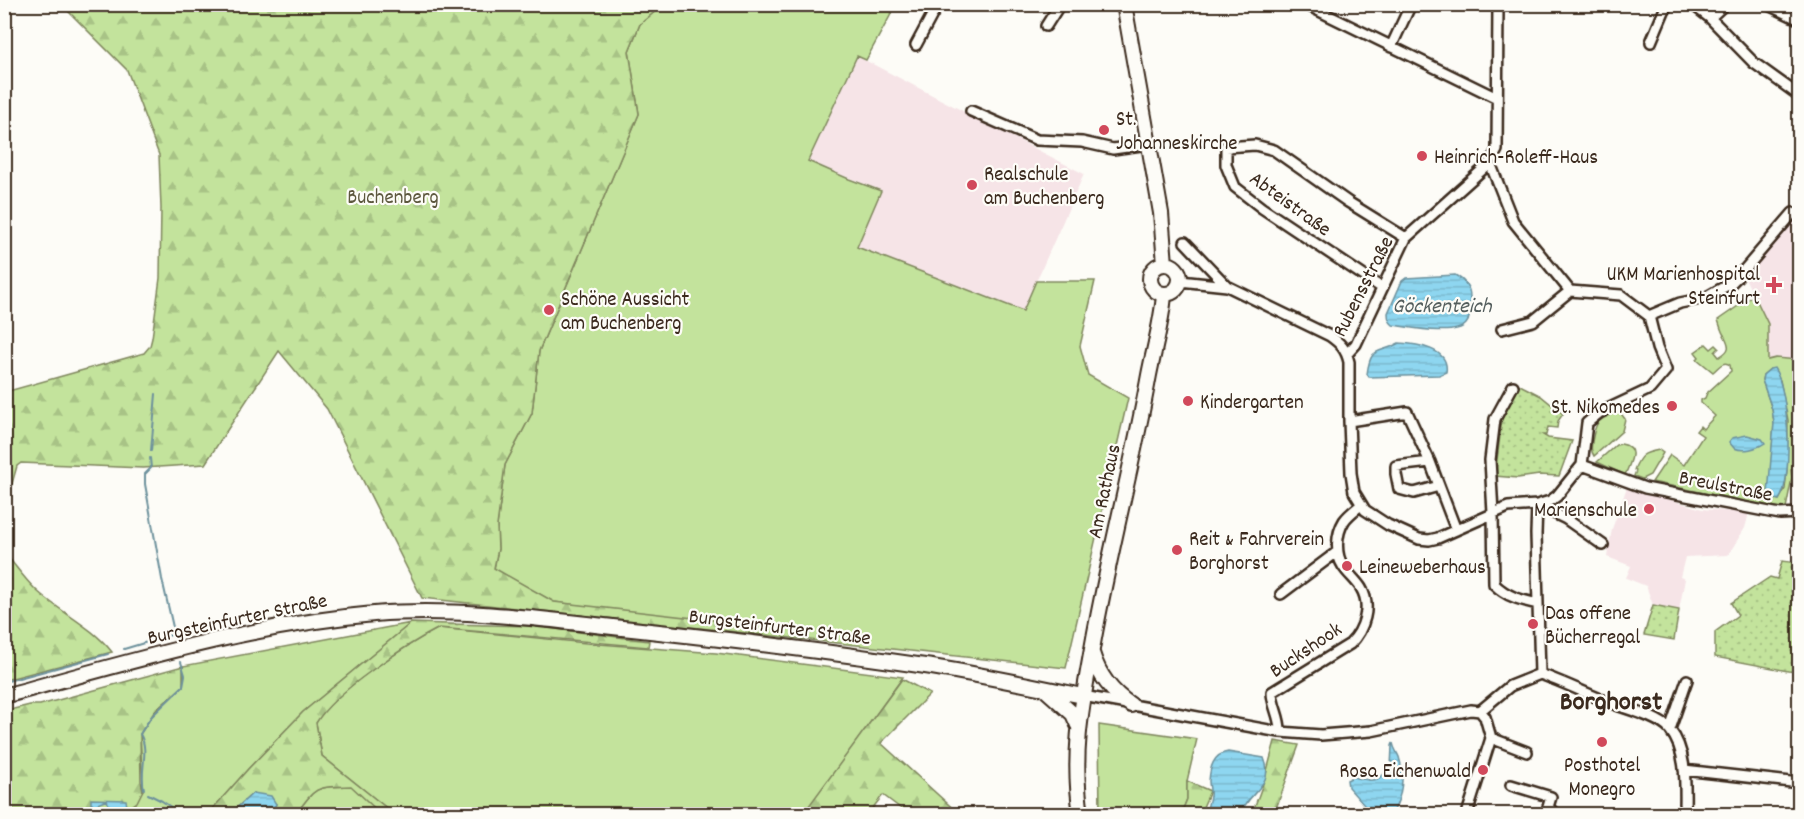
<svg xmlns="http://www.w3.org/2000/svg" width="1804" height="819" font-family="Dekko,sans-serif">
  <style>
    .built { fill: #f6e4e7 }
    .green { fill: #c3e39c; stroke: #7f865d; stroke-width: 1.5; fill-rule: evenodd }
    .forest { fill: url(#forest-firs); stroke: #7f865d; stroke-width: 1.5 }
    .park { fill: url(#park-dots); stroke: #7f865d; stroke-width: 1.5 }
    .water { fill: url(#water-rules); stroke: #6d919c; stroke-width: 1.5 }
    .lines { fill: none; stroke-linecap: round; stroke-linejoin: round }
    .stream { stroke: #6d919c; stroke-width: 2 }
    .minor-casing { stroke: #3b2a1e; stroke-width: 14 }
    .secondary-casing { stroke: #3b2a1e; stroke-width: 18 }
    .minor { stroke: #fdfcf7; stroke-width: 9 }
    .secondary { stroke: #fdfcf7; stroke-width: 14 }
    .poi-dot { fill: #d1495b; stroke: #fdfcf7; stroke-width: 2 }
    .labels { text-anchor: middle; stroke-width: 4.5; stroke-linejoin: round; paint-order: stroke }
    .poi-label { font-size: 21px; fill: #3b2a1e; stroke: #fdfcf7; text-anchor: start }
    .park-label { font-size: 21px; fill: #5d583e; stroke: #fdfcf7 }
    .street-label { font-size: 21px; fill: #3b2a1e; stroke: #fdfcf7 }
    .water-label { font-size: 22px; font-style: italic; fill: #545e5d; stroke: #fdfcf7 }
    .district-label { font-size: 27px; font-weight: bold; fill: #3b2a1e; stroke: #fdfcf7 }
  </style>
  <defs>
    <pattern id="forest-firs" width="22" height="20" patternUnits="userSpaceOnUse" patternTransform="scale(1.5)"><rect width="22" height="20" fill="#c3e39c"/><path d="M5 1l3.5 6h-7zM16 11l3.5 6h-7z" fill="#a8c386"/></pattern>
    <pattern id="park-dots" width="8" height="8" patternUnits="userSpaceOnUse" patternTransform="scale(1.5)"><rect width="8" height="8" fill="#c3e39c"/><path d="M2 2h.1M6 6h.1" fill="none" stroke="#a8c386" stroke-width="1.8" stroke-linecap="round"/></pattern>
    <pattern id="water-rules" width="6" height="5" patternUnits="userSpaceOnUse" patternTransform="scale(1.5)"><rect width="6" height="5" fill="#8ed6f0"/><path d="M0 2.5h6" fill="none" stroke="#7bb8cd"/></pattern>
  </defs>
  <rect width="100%" height="100%" fill="#fdfcf7"/>
  <filter id="ink" filterUnits="userSpaceOnUse"><feTurbulence type="fractalNoise" baseFrequency=".0167" numOctaves="2"/><feDisplacementMap in="SourceGraphic" scale="12" xChannelSelector="R" yChannelSelector="G"/><feConvolveMatrix kernelMatrix="1 2 1 2 8 2 1 2 1" color-interpolation-filters="sRGB"/></filter>
  <g filter="url(#ink)">
    <path class="built" d="M857 56 1084 174 1023 311 857 247 881 191 808 161Z
      M1799 213 1800 359 1798 360 1777 358 1768 361V324L1743 274 1791 226Z
      M1627 487 1702 509 1749 513 1745 528 1728 555 1685 557 1680 577 1685 579 1679 610 1653 605 1646 586 1626 578 1631 566 1607 557 1612 529Z"/>
    <path class="green" d="M663 5H896L866 60 857 56 808 161 849 179 881 191 857 247 1023 311 1036 281H1095L1080 346 1088 375 1128 398 1066 668 746 633 621 611 554 602 494 569 498 549 497 526 505 465 532 413 539 351 639 114 629 51 640 24Z
      M1754 295 1768 324V360L1776 358 1798 360 1799 359V470H1791L1792 478 1786 508 1772 507 1652 482 1670 455 1684 465 1703 436 1696 431 1700 426 1703 429 1715 416 1701 403V400L1705 398 1707 393 1731 371 1730 365C1723 360 1719 367 1713 372L1697 359 1699 357 1695 352 1706 344 1711 349 1716 345 1719 348 1715 352 1719 357C1731 350 1730 346 1724 335 1721 331 1720 325 1718 320ZM1770 369 1780 380 1788 420 1787 470 1785 489 1779 500 1769 496 1774 423 1772 409 1762 380 1763 375Z
      M1619 411 1625 419 1622 431 1594 456C1591 451 1591 448 1592 442 1596 418 1599 420 1619 411Z
      M1621 444C1640 447 1630 463 1625 475L1597 462 1616 445Z
      M1659 450 1663 453 1650 475 1642 479 1634 476 1636 471 1634 470C1640 455 1643 453 1659 450Z
      M411 623 303 712 248 769 208 814H119L143 790 140 734 155 711 183 686V666Z
      M439 628 586 643 716 653 903 677 804 814H394L322 756 316 723C334 691 406 645 439 628Z
      M1099 725 1197 739 1187 781V799L1181 814H1100Z
      M352 786 381 814H296C317 785 316 787 352 786Z"/>
    <path class="forest" d="M62 5H663L640 24 629 51 639 114 539 351 532 413 505 465 497 526 498 549 494 568 554 602 746 624V633L422 598 327 409 279 351 205 464 143 468 21 463 17 466 5 508V392L144 353 150 346 152 338 160 278 161 208 159 155 127 70Z
      M4 552C14 564 24 578 35 589 59 612 92 626 112 652L5 680Z
      M411 623 532 626 649 641 648 647 439 628C406 645 334 692 316 723L322 756 394 814H381L351 786C316 787 317 785 296 814H271L276 804 253 793 230 814H208L248 769 303 712Z
      M183 666V686L155 711 140 734 141 782 143 790 137 802 120 814H5V711L30 705H40Z
      M902 679 930 694 881 743 959 814H908L883 795 868 814H803Z
      M1275 741 1299 745 1274 814H1252L1265 778Z
      M1187 781 1210 791 1200 814H1181L1187 799Z"/>
    <path class="park" d="M1518 384 1541 396 1563 414 1558 421 1557 428 1548 427 1546 435H1543L1548 438 1572 441 1559 476 1539 475 1518 478 1495 476 1502 419 1498 417Z
      M1798 557 1799 672 1788 671 1715 657V632L1738 615 1731 603 1770 577 1777 579 1782 561 1798 563Z
      M1653 605 1679 610 1674 640 1644 635Z"/>
    <path class="water" d="M1455 275C1464 280 1470 286 1470 297 1469 305 1472 317 1466 324 1455 337 1409 327 1393 325 1389 322 1388 319 1388 313L1402 281 1406 278Z
      M1399 343C1416 344 1450 348 1446 372L1439 375 1369 377 1367 374C1371 344 1379 355 1399 343Z
      M1774 368C1789 389 1794 479 1779 500L1773 499 1768 494 1774 423 1772 409 1762 380 1763 375 1770 369Z
      M1747 435 1762 439 1765 443C1756 449 1744 452 1734 448L1729 442 1732 438Z
      M1393 743C1394 749 1397 752 1399 757 1405 776 1402 797 1392 814H1366L1364 805 1348 787 1347 780 1353 777C1373 781 1376 784 1391 767L1392 746Z
      M1228 752 1264 758C1276 786 1246 793 1241 814H1206C1207 807 1209 802 1210 796 1211 791 1209 786 1209 781 1210 768 1213 754 1228 752Z
      M253 793 271 796 276 804 271 814H230Z
      M91 799 126 800 127 807 120 811C112 809 109 808 107 800L95 805 91 804Z"/>
    <g class="lines">
      <path class="stream" d="M151 451 156 394
        M150 458 151 468 145 474V484L162 579 175 636
        M124 649 174 634
        M4 682 108 654
        M144 789C139 771 150 751 140 734L151 717 183 686 185 675 181 662
        M148 794 162 801 181 814"/>
      <defs>
        <path id="minor" d="M1305 4 1497 98
          M1692 4 1710 18 1754 63 1800 96
          M1766 4 1800 20
          M1710 18 1725 4
          M1046 26 1060 4
          M1651 42 1667 4
          M916 45 938 4
          M1391 47 1411 4
          M971 111 1037 140 1082 142 1113 149 1148 144
          M1490 163 1513 221 1570 291 1621 295 1649 316
          M1185 242 1227 286
          M1180 281 1227 286 1330 336C1340 343 1346 349 1349 362V421L1351 473 1354 492 1365 510 1388 525 1419 539 1429 540 1438 538 1508 507 1537 505 1550 501 1557 496 1582 465 1587 423 1599 413 1650 389 1666 370 1657 348 1649 316
          M1382 288 1262 208 1235 187 1226 165V147L1255 145 1274 150 1348 202 1406 238
          M1649 316 1680 303 1705 298 1731 283 1745 269 1793 213
          M1502 329 1533 321 1570 291
          M1347 354 1356 344 1406 238 1490 163 1497 150 1498 4
          M1513 386 1495 419 1490 460 1493 513 1494 584C1507 597 1521 600 1538 604
          M1349 421 1407 412 1430 462 1456 530
          M1430 462 1396 466V474L1399 489 1414 493 1439 486
          M1582 465 1645 488 1780 514 1800 513
          M1537 505 1536 534 1540 674
          M1537 505 1566 519 1603 545
          M1281 594 1337 552
          M1540 674C1563 682 1585 693 1608 702 1623 708 1660 717 1670 730 1688 752 1685 788 1685 814
          M1083 696 1280 732 1321 735 1371 731 1471 710 1480 711 1510 686 1540 674
          M1670 729 1687 680
          M1280 732C1281 718 1272 706 1272 692L1350 644C1364 630 1372 606 1361 588 1356 580 1348 574 1343 566 1335 554 1336 534 1344 521 1348 515 1355 510 1361 505
          M1491 738 1527 752
          M1684 770 1800 783
          M1511 785 1551 797 1548 807 1555 814
          M1467 814 1491 738 1485 717 1480 711"/>
        <path id="secondary" d="M1124 4 1161 213 1165 264
          M1150 279a15 15 0 1 1 30 0a15 15 0 1 1-30 0Z
          M1092 653C1099 676 1111 692 1131 705
          M1046 690 1073 714 1078 725
          M4 696C126 663 248 625 374 614 460 607 547 620 632 629 732 640 832 652 932 667 982 675 1033 686 1083 696
          M1081 814C1071 751 1083 700 1094 638 1110 550 1133 463 1149 375 1154 349 1162 321 1164 295"/>
      </defs>
      <use href="#minor" class="minor-casing"/>
      <use href="#secondary" class="secondary-casing"/>
      <use href="#minor" class="minor"/>
      <use href="#secondary" class="secondary"/>
    </g>
  </g>
  <g class="poi-dot">
    <circle cx="1104" cy="130" r="6"/>
    <circle cx="1422" cy="156" r="6"/>
    <circle cx="972" cy="185" r="6"/>
    <path d="M1771 276h6v6h6v6h-6v6h-6v-6h-6v-6h6z"/>
    <circle cx="549" cy="310" r="6"/>
    <circle cx="1188" cy="401" r="6"/>
    <circle cx="1672" cy="406" r="6"/>
    <circle cx="1649" cy="509" r="6"/>
    <circle cx="1177" cy="550" r="6"/>
    <circle cx="1347" cy="566" r="6"/>
    <circle cx="1533" cy="624" r="6"/>
    <circle cx="1602" cy="742" r="6"/>
    <circle cx="1483" cy="770" r="6"/>
  </g>
  <g class="labels">
    <g class="poi-label">
      <text x="1116" y="125">St.<tspan x="1116" dy="24">Johanneskirche</tspan></text>
      <text x="1434" y="163">Heinrich-Roleff-Haus</text>
      <text x="984" y="180">Realschule<tspan x="984" dy="24">am Buchenberg</tspan></text>
      <text x="1760" y="280" text-anchor="end">UKM Marienhospital<tspan x="1760" dy="24">Steinfurt</tspan></text>
      <text x="561" y="305">Schöne Aussicht<tspan x="561" dy="24">am Buchenberg</tspan></text>
      <text x="1200" y="408">Kindergarten</text>
      <text x="1660" y="413" text-anchor="end">St. Nikomedes</text>
      <text x="1637" y="516" text-anchor="end">Marienschule</text>
      <text x="1189" y="545">Reit &amp; Fahrverein<tspan x="1189" dy="24">Borghorst</tspan></text>
      <text x="1359" y="573">Leineweberhaus</text>
      <text x="1545" y="619">Das offene<tspan x="1545" dy="24">Bücherregal</tspan></text>
      <text x="1602" y="771" text-anchor="middle">Posthotel<tspan x="1602" dy="24">Monegro</tspan></text>
      <text x="1471" y="777" text-anchor="end">Rosa Eichenwald</text>
    </g>
    <g class="park-label">
      <text x="393" y="203">Buchenberg</text>
    </g>
    <g class="street-label">
      <text transform="translate(1291 203) rotate(36)" y="7">Abteistraße</text>
      <text transform="translate(1362 286) rotate(-63)" y="7">Rubensstraße</text>
      <text transform="translate(1726 485) rotate(11)" y="7">Breulstraße</text>
      <text transform="translate(1103 491) rotate(-78)" y="7">Am Rathaus</text>
      <text transform="translate(237 618) rotate(-12)" y="7">Burgsteinfurter Straße</text>
      <text transform="translate(780 626) rotate(7)" y="7">Burgsteinfurter Straße</text>
      <text transform="translate(1305 649) rotate(-34)" y="7">Buckshook</text>
    </g>
    <g class="water-label">
      <text x="1442" y="312">Göckenteich</text>
    </g>
    <g class="district-label">
      <text x="1611" y="709">Borghorst</text>
    </g>
  </g>
  <rect width="1804" height="819" fill="none" stroke="#fdfcf7" stroke-width="24"/>
  <rect x="12" y="12" width="1780" height="795" fill="none" stroke="#3b2a1e" stroke-width="2" filter="url(#ink)"/>
</svg>
